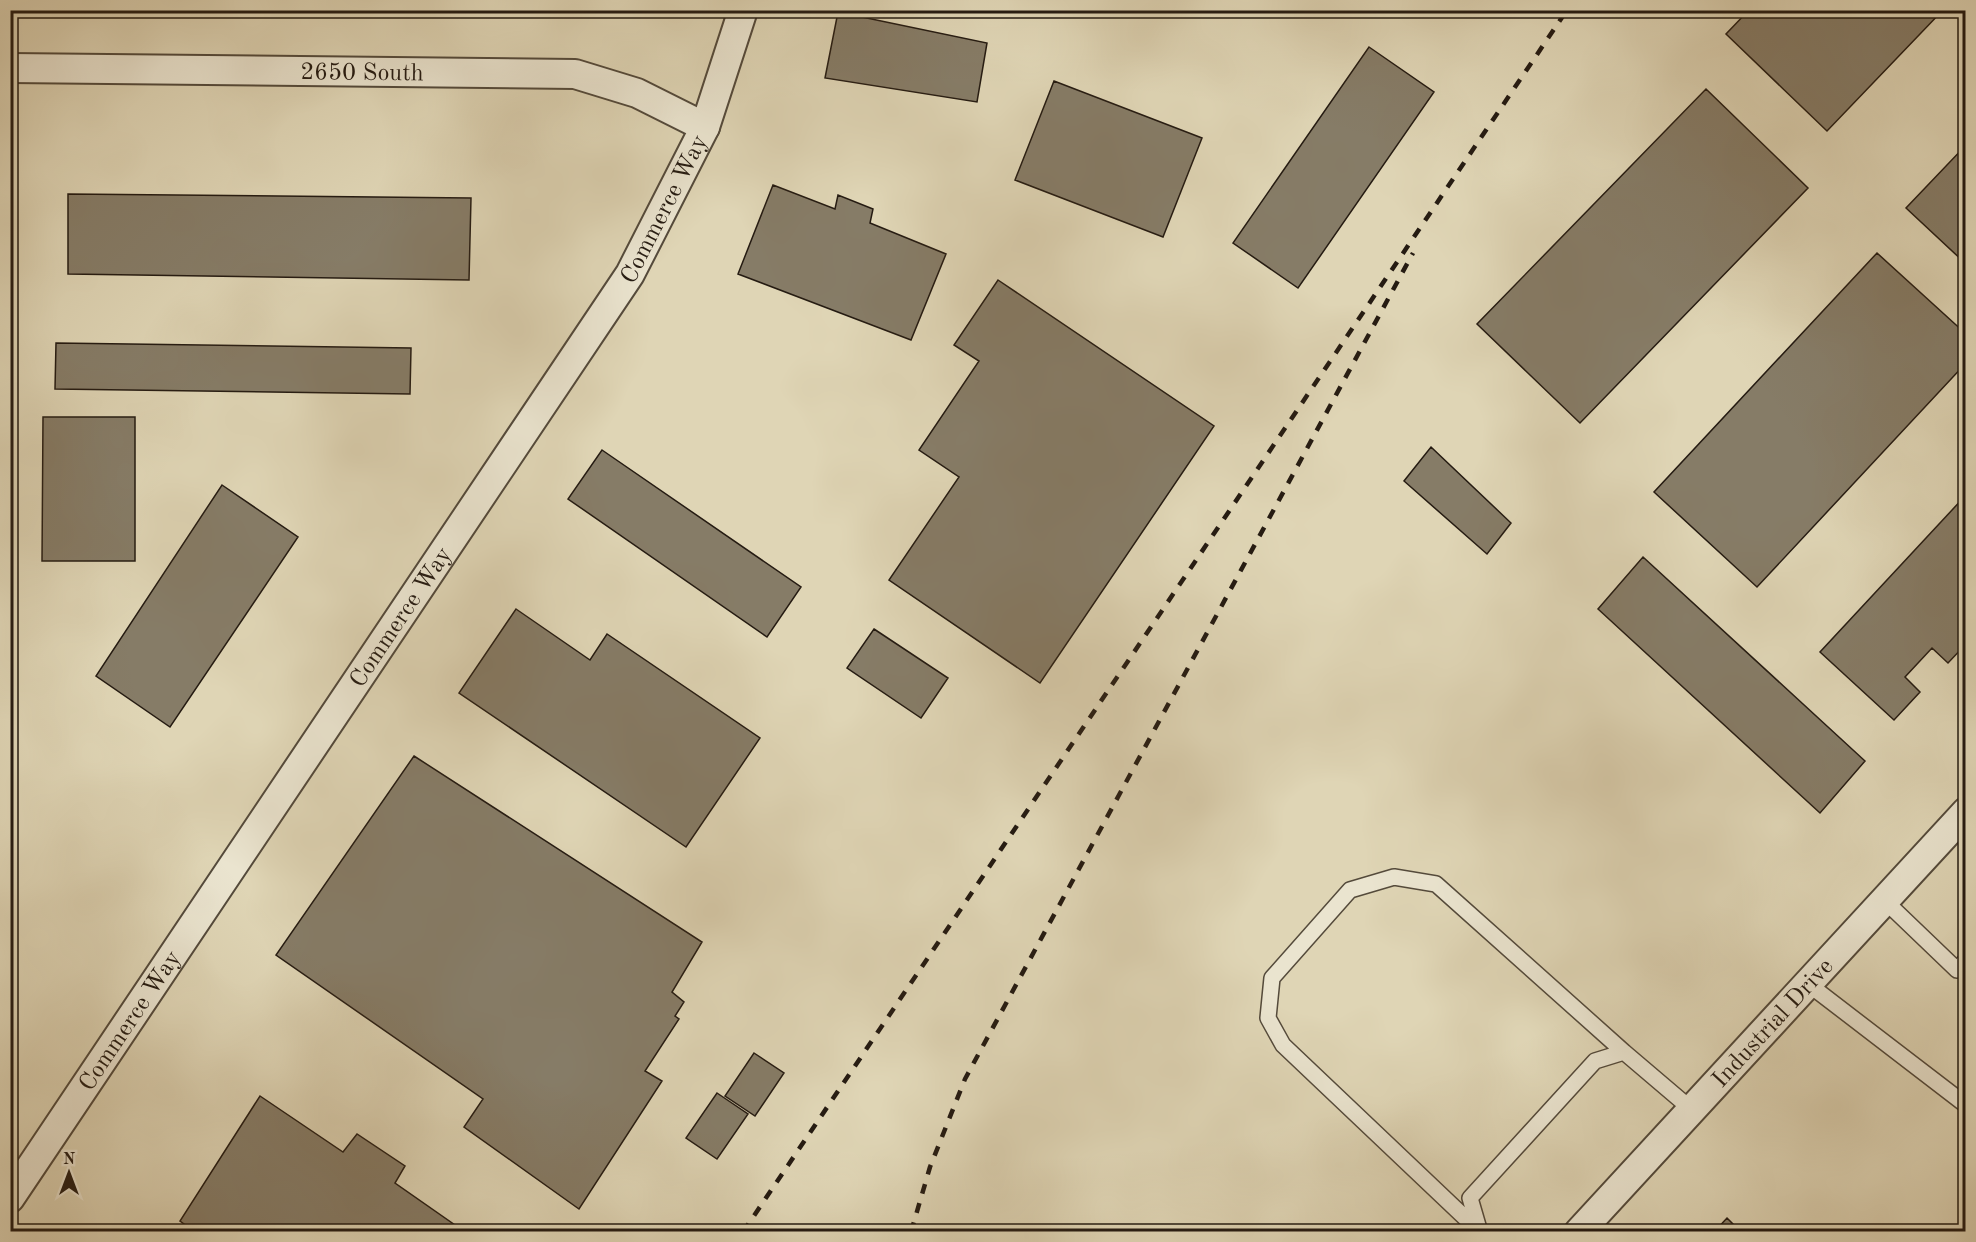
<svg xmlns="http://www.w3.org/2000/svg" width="1976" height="1242" font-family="'Old Standard TT',serif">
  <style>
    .building { fill: #867c67; stroke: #251b12; stroke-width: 1.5 }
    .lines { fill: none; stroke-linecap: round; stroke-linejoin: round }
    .lane-casing { stroke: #544a3b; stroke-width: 18 }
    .street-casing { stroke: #544a3b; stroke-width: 32 }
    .lane { stroke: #eae4cf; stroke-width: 15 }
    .street { stroke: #eae4cf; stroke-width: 28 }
    .rail { stroke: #251b12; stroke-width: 4.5; stroke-dasharray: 10 10; stroke-linecap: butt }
    .labels { text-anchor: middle; stroke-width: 5; stroke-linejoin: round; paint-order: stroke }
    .street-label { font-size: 24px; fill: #251b12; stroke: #eae4cf }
  </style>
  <rect width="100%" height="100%" fill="#dfd5b5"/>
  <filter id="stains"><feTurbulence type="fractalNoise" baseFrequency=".00333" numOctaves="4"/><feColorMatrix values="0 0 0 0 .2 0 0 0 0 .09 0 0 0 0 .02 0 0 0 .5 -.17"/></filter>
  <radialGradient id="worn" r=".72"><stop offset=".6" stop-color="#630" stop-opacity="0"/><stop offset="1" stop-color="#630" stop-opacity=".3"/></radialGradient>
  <path class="building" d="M1749 10H1943L1827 131 1726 34Z
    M838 12 987 43 977 102 825 78Z
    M1369 47 1434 92 1298 288 1233 243Z
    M1054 81 1202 138 1163 237 1015 180Z
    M1706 89 1808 188 1580 423 1477 324Z
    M1966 145V264L1906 208Z
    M773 185 835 209 838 195 873 209 870 223 946 254 911 340 738 274Z
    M68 194 471 198 469 280 68 274Z
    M1877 253 1966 334V363L1757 587 1654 492Z
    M998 280 1214 426 1040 683 889 580 959 477 919 450 979 361 954 345Z
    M56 343 411 348 410 394 55 389Z
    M43 417H135V561H42Z
    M1431 447 1511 523 1487 554 1404 481Z
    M602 450 801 587 767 637 568 499Z
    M222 485 298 537 170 727 96 676Z
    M1966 495V620L1964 622 1966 624V644L1948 663 1932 648 1905 677 1920 692 1894 720 1820 652Z
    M1643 557 1865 761 1820 813 1598 609Z
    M516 609 590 660 607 634 760 738 686 847 459 693Z
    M874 629 948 678 921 718 847 668Z
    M414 756 702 942 672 992 684 1002 675 1016 679 1019 645 1071 662 1081 579 1209 464 1127 483 1099 276 955Z
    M754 1053 784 1073 755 1116 725 1096Z
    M717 1093 748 1114 717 1159 686 1138Z
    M260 1096 343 1152 357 1134 405 1166 395 1183 465 1232H195L180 1221Z
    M1727 1218 1741 1232H1714Z"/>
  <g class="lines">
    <defs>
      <path id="lane" d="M1884 900 1957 970 1966 960
        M1807 983 1966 1105
        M1479 1229 1470 1198 1595 1061 1624 1052 1691 1109
        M1479 1231 1283 1045 1268 1018 1272 978 1350 890 1394 877 1436 884 1624 1052"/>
      <g id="street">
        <path id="s1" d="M10 68 575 74 637 93 705 127"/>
        <path id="s2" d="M10 1198 630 274 705 127 743 10"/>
        <path id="s3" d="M1579 1232 1966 812"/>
      </g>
    </defs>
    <use href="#lane" class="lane-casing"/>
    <use href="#street" class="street-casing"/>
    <use href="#lane" class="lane"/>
    <use href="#street" class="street"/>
    <path class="rail" d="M743 1232 1567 10
      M911 1232 930 1167 965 1079 1413 253"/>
  </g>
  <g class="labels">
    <g class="street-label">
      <text dy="8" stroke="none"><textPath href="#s1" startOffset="352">2650 South</textPath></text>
      <text dy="8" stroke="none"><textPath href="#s2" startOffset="1186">Commerce Way</textPath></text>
      <text dy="8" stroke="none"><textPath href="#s2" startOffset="700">Commerce Way</textPath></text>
      <text dy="8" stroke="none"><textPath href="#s2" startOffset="214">Commerce Way</textPath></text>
      <text dy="8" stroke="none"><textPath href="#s3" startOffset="285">Industrial Drive</textPath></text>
    </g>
  </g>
  <rect width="1976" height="1242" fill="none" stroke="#dfd5b5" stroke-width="36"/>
  <rect x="12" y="12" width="1952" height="1218" fill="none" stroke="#251b12" stroke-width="3"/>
  <rect x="18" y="18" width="1940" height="1206" fill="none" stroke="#251b12" stroke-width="1.5"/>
  <g transform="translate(69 1173)" stroke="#eae4cf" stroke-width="4.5" paint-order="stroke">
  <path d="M0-4.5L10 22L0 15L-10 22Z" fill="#251b12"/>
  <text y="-9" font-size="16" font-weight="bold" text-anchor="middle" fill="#251b12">N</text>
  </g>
  <rect width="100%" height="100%" filter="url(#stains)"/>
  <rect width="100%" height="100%" fill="url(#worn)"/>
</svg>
